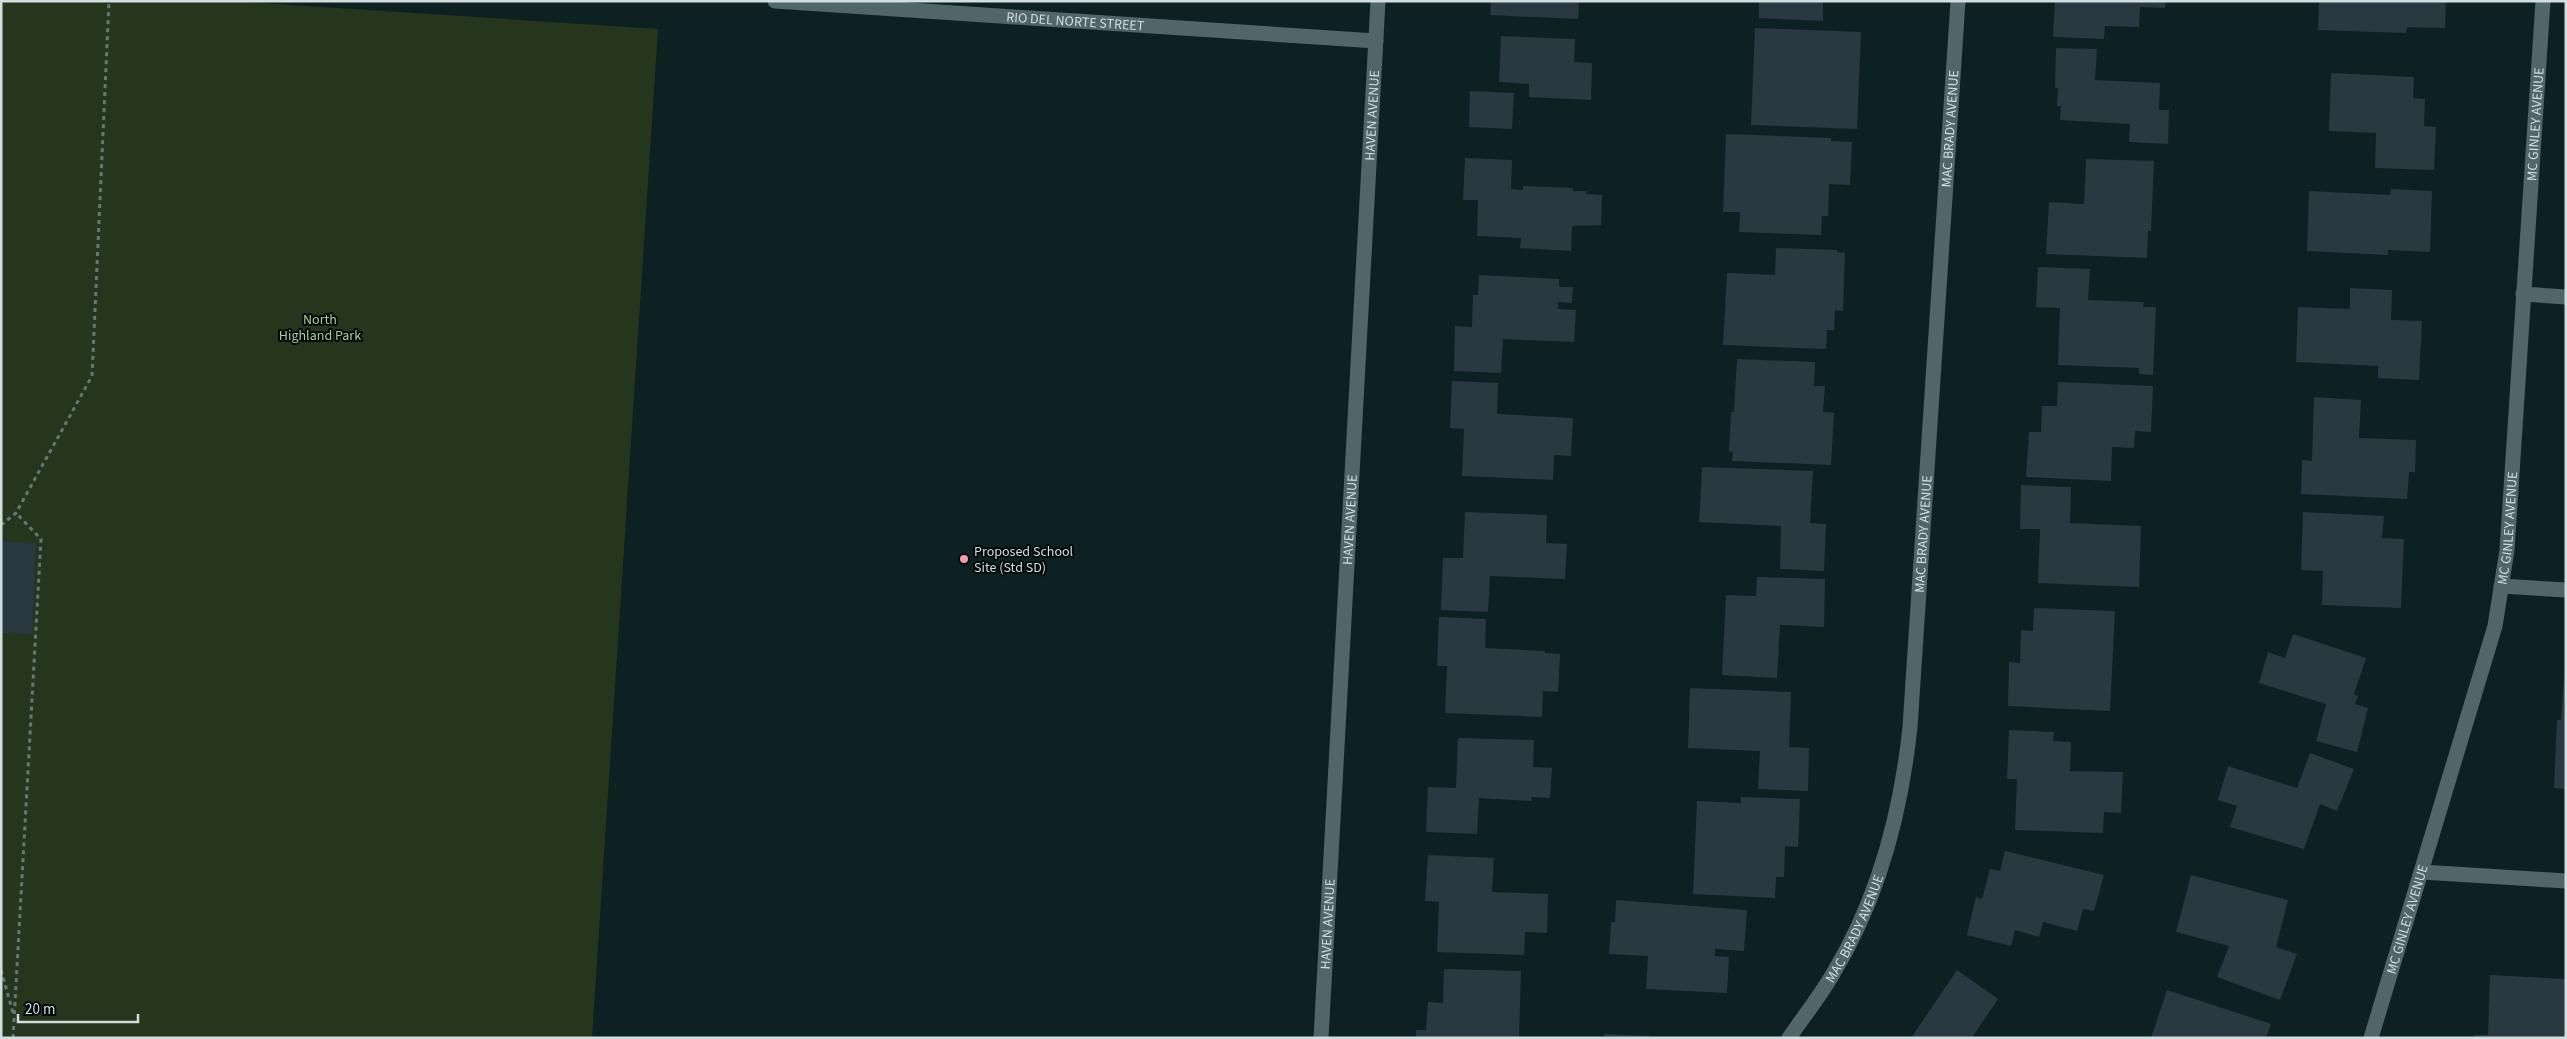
<svg xmlns="http://www.w3.org/2000/svg" width="2567" height="1039" font-family="'Source Sans 3',sans-serif">
  <style>
    .green { fill: #25361d }
    .building { fill: #293841 }
    .lines { fill: none; stroke-linecap: round; stroke-linejoin: round }
    .path { stroke: #677778; stroke-width: 3; stroke-dasharray: 4 4; stroke-linecap: butt }
    .lane { stroke: #516668; stroke-width: 15 }
    .street { stroke: #516668; stroke-width: 15 }
    .poi-dot { fill: #f39aaa; stroke: #03090a; stroke-width: 2 }
    .labels { text-anchor: middle; stroke-width: 4; stroke-linejoin: round; paint-order: stroke }
    .street-label { font-size: 14px; fill: #d1ddde; stroke: #03090a }
    .park-label { font-size: 14px; fill: #a7cd95; stroke: #03090a }
    .poi-label { font-size: 14px; fill: #d1ddde; stroke: #03090a; text-anchor: start }
  </style>
  <rect width="100%" height="100%" fill="#0d2122"/>
  <path class="green" d="M1 1H231L658 29 592 1038H1Z"/>
  <path class="building" d="M1491 1H1579L1578 19 1490 15Z
    M1759 1H1823V21L1759 18Z
    M2055 1H2166L2165 8 2140 7 2139 27 2105 26 2104 39 2053 37Z
    M2319 1H2446L2445 28 2407 27 2406 33 2318 30Z
    M1755 28 1861 32 1857 129 1751 125Z
    M1501 36 1575 39 1574 62 1592 63 1591 100 1529 97V84L1499 82Z
    M2056 48 2097 49 2095 80 2160 83 2159 110H2169L2168 144 2129 142 2130 124 2060 120 2061 106H2057L2058 88H2055Z
    M2331 73 2414 77 2413 98 2425 99 2424 126 2436 127 2434 170 2375 168 2376 133 2329 131Z
    M1470 91 1514 93 1512 129 1469 127Z
    M1726 134 1831 138V141L1852 142 1850 185 1829 184 1828 216H1822L1821 235 1739 232 1740 212H1723Z
    M1465 158 1512 160 1511 189 1523 190V186L1573 188V191H1586V194L1602 195 1601 225 1572 226 1571 251 1520 248 1521 238 1477 236 1478 200H1463Z
    M2086 159 2154 161 2151 231H2148L2147 258 2046 254 2049 202 2084 204Z
    M2391 189 2432 191 2430 252 2388 250V255L2307 251 2309 191 2390 195Z
    M1776 248 1837 250V252L1845 253 1843 311 1835 310 1834 330H1827L1826 349 1723 345 1727 273 1775 275Z
    M2038 267 2090 269 2088 300 2144 302 2143 307H2156L2153 375 2139 374V368L2058 365 2060 308 2036 307Z
    M1479 275 1559 279V287H1573L1572 303 1558 302V309L1576 310 1574 342 1503 339 1501 373 1454 371 1455 326 1472 327 1473 295H1478Z
    M2350 288 2392 290 2391 320 2422 321 2419 380 2378 378V366L2296 362 2298 307 2350 309Z
    M1737 359 1815 362 1814 386H1825L1823 412 1834 413 1831 465 1732 461 1733 451 1729 452 1731 412H1734Z
    M1452 381 1498 383 1497 414 1573 418 1571 456 1554 455 1553 480 1462 476 1464 429 1450 428Z
    M2058 382 2153 386 2151 432 2135 431 2134 448 2112 447 2111 481 2026 477 2029 432H2041L2042 406H2057Z
    M2314 397 2361 400 2359 438 2416 440 2415 472H2409L2407 499 2301 494 2302 460 2312 461Z
    M1702 467 1813 471 1810 523 1826 524 1824 571 1780 569 1781 526 1699 522Z
    M2021 485 2071 487 2070 523 2141 526 2139 587 2038 583 2040 529H2020Z
    M1465 512 1547 515 1546 543 1567 544 1565 579 1490 576 1488 612 1441 610 1443 558H1463Z
    M2303 512 2384 516 2382 538 2404 539 2401 608 2322 605 2323 571 2301 570Z
    M1 541 36 543 32 634 1 633Z
    M1757 577 1825 579 1824 627 1780 625 1777 678 1722 675 1726 595 1756 596Z
    M2034 608 2115 611 2110 711 2008 706 2009 662 2020 663 2021 630 2033 631Z
    M1439 617 1486 619 1485 648 1545 651V653L1560 654 1558 692 1543 691 1542 717 1445 713 1447 666H1437Z
    M2293 634 2366 658 2354 694 2358 696 2355 704 2368 708 2357 752 2316 741 2326 704 2259 683 2268 652 2285 658Z
    M2564 676 2566 789 2554 788 2557 720H2561Z
    M1690 688 1791 692 1789 747 1809 748 1808 791 1758 789 1760 751 1688 748Z
    M2009 730 2054 732 2053 741 2071 742 2070 771 2123 772 2121 813 2104 812 2103 833 2015 830 2017 779H2007Z
    M1458 738 1534 740 1533 767 1552 768 1550 798 1531 797 1532 801 1479 798 1477 834 1426 832 1428 787 1456 788Z
    M2310 753 2354 769 2337 811 2320 804 2304 849 2230 827 2237 806 2218 800 2228 766 2297 788Z
    M1741 797 1800 799 1798 847 1785 846 1784 877H1776L1775 898 1693 894 1697 801 1741 803Z
    M2005 851 2104 875 2094 911 2083 909 2077 931 2043 922 2039 937 2015 930 2011 946 1967 935 1976 897 1982 899 1990 869 2000 871Z
    M1428 855 1494 858 1492 892 1548 894 1547 933 1525 932 1524 955 1437 952 1439 902 1425 901Z
    M2191 875 2288 900 2276 947 2297 954 2280 1000 2217 977 2229 946 2176 932Z
    M1616 900 1747 910 1744 951 1715 949V956L1729 957 1727 993 1646 989 1648 956 1609 954 1611 922H1615Z
    M1444 969 1521 971 1519 1038H1416V1030H1426L1428 1002 1443 1003Z
    M1957 970 1998 999 1973 1036 1976 1038H1911Z
    M2490 975 2566 979V1038H2474V1035H2488Z
    M2167 990 2271 1024 2266 1038H2151Z
    M1604 1034 1651 1036 1650 1038H1604Z"/>
  <g class="lines">
    <path class="path" d="M1 525 16 513 92 376 109 1
      M1 970 13 1013
      M13 1038 41 539 16 513"/>
    <path class="lane" d="M2501 586 2566 590"/>
    <g class="street">
      <path id="s1" d="M775 1 1376 41"/>
      <path d="M2523 294 2566 297"/>
      <path d="M2422 872 2566 881"/>
      <path id="s2" d="M1321 1038 1378 1"/>
      <path id="s3" d="M1789 1038C1804 1016 1821 995 1834 972 1879 897 1901 813 1910 727L1958 1"/>
      <path id="s4" d="M2371 1038 2495 626 2507 550 2543 1"/>
    </g>
  </g>
  <circle class="poi-dot" cx="964" cy="559" r="5"/>
  <g class="labels">
    <g class="street-label">
      <text dy="5" stroke="none"><textPath href="#s1" startOffset="301">RIO DEL NORTE STREET</textPath></text>
      <text dy="5" stroke="none"><textPath href="#s2" startOffset="924">HAVEN AVENUE</textPath></text>
      <text dy="5" stroke="none"><textPath href="#s4" startOffset="934">MC GINLEY AVENUE</textPath></text>
      <text dy="5" stroke="none"><textPath href="#s3" startOffset="938">MAC BRADY AVENUE</textPath></text>
      <text dy="5" stroke="none"><textPath href="#s2" startOffset="519">HAVEN AVENUE</textPath></text>
      <text dy="5" stroke="none"><textPath href="#s4" startOffset="529">MC GINLEY AVENUE</textPath></text>
      <text dy="5" stroke="none"><textPath href="#s3" startOffset="532">MAC BRADY AVENUE</textPath></text>
      <text dy="5" stroke="none"><textPath href="#s4" startOffset="124">MC GINLEY AVENUE</textPath></text>
      <text dy="5" stroke="none"><textPath href="#s2" startOffset="114">HAVEN AVENUE</textPath></text>
      <text dy="5" stroke="none"><textPath href="#s3" startOffset="128">MAC BRADY AVENUE</textPath></text>
    </g>
    <g class="park-label">
      <text x="320" y="324">North<tspan x="320" dy="16">Highland Park</tspan></text>
    </g>
    <g class="poi-label">
      <text x="974" y="556">Proposed School<tspan x="974" dy="16">Site (Std SD)</tspan></text>
    </g>
  </g>
  <rect width="2567" height="1039" fill="none" stroke="#d1ddde" stroke-width="5"/>
  <path d="M18 1014v8h120v-8" fill="none" stroke="#d1ddde" stroke-width="2.5"/>
  <text x="25" y="1014" font-size="15" fill="#d1ddde" stroke="#03090a" stroke-width="4" paint-order="stroke">20 m</text>
</svg>
